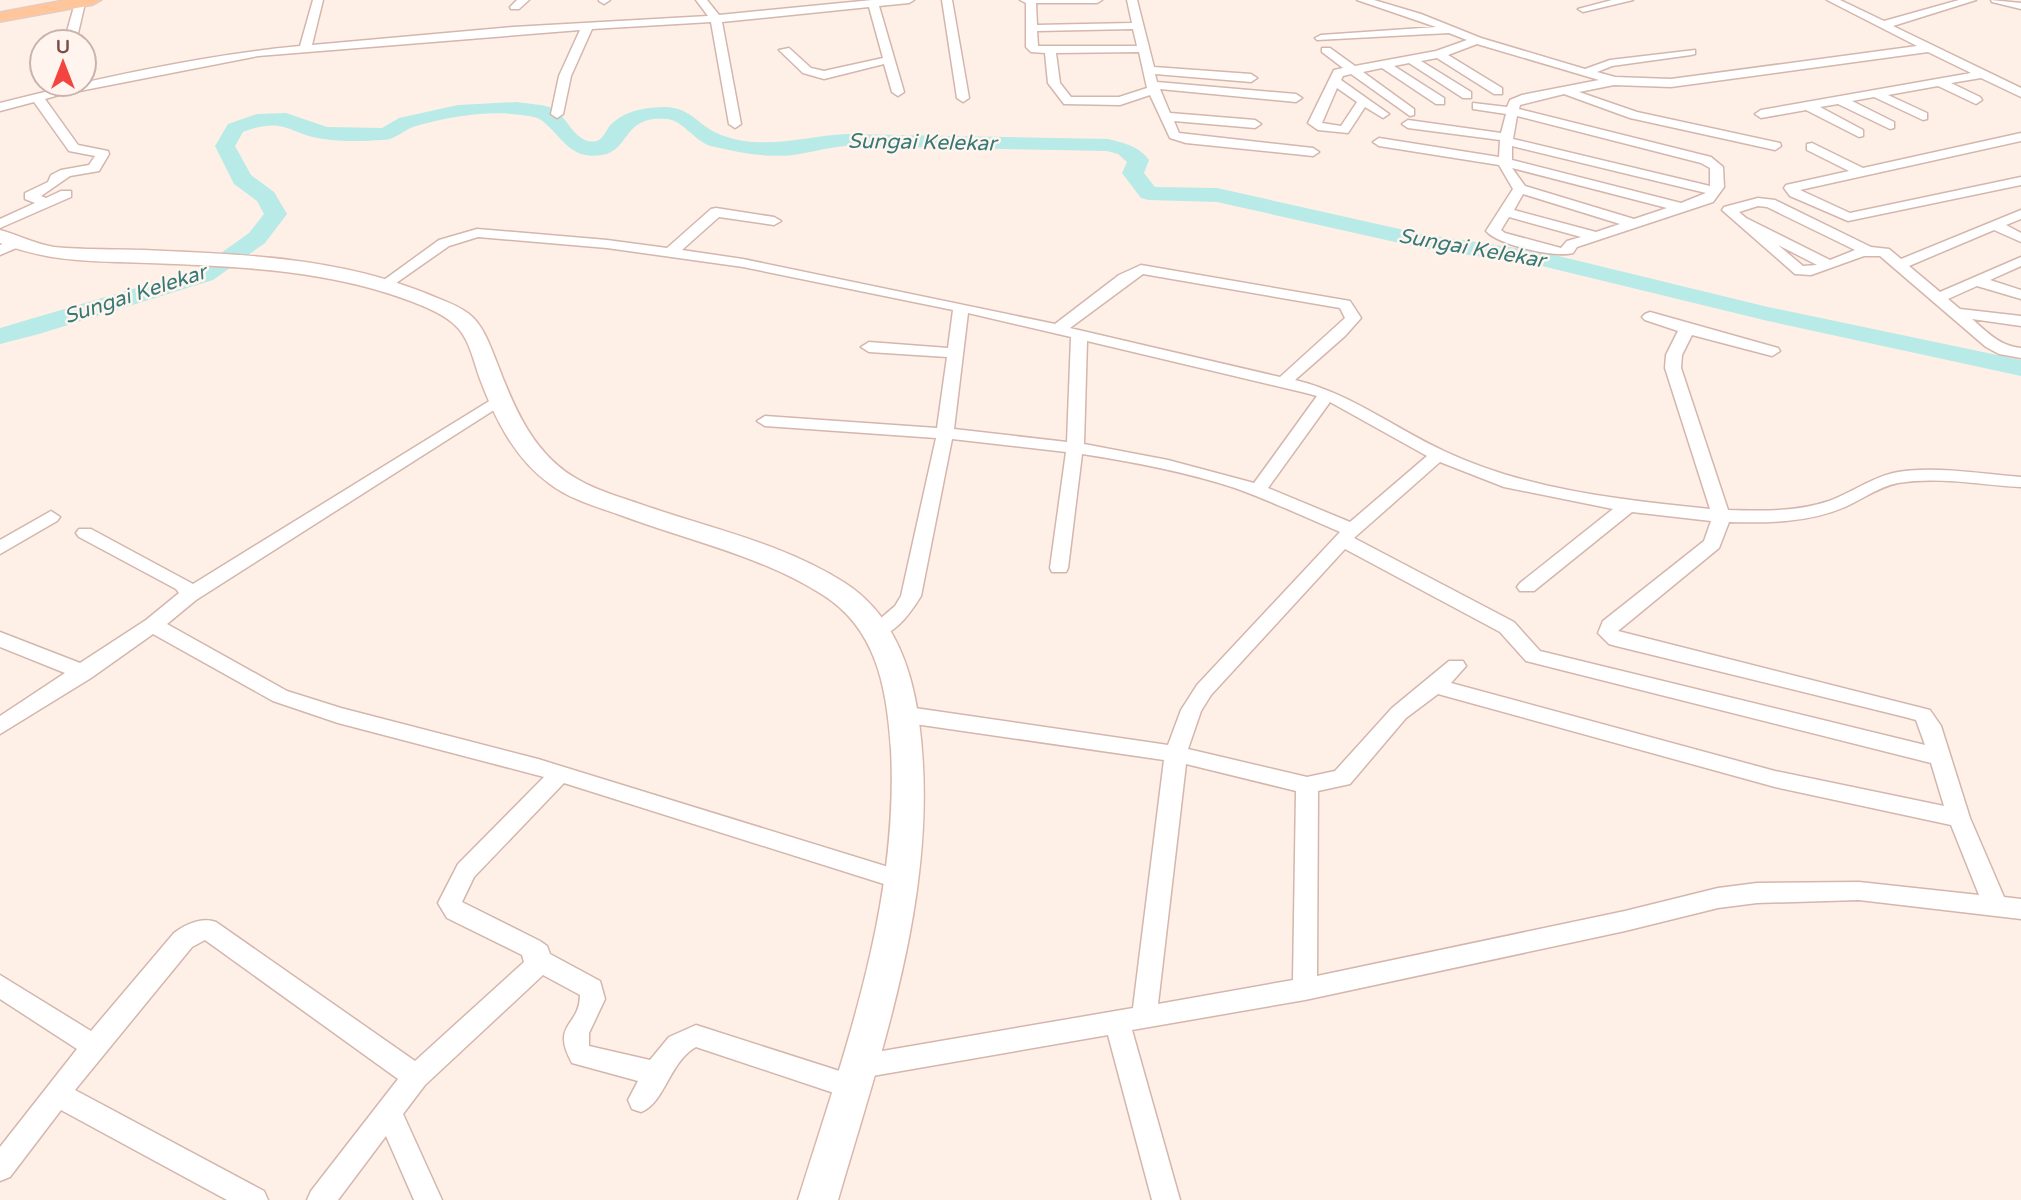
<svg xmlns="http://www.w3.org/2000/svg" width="2021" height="1200" font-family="'Varela Round',sans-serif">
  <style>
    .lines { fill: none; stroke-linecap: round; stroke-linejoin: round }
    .river { fill: #b8eae8; fill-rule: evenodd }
    .street-casing { stroke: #d4b6ad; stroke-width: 3 }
    .secondary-casing { stroke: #dab7ac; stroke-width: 3 }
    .primary-casing { stroke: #dacecb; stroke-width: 2 }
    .street { fill: #fff; fill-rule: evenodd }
    .secondary { fill: #fff; fill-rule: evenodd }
    .primary { fill: #ffc69c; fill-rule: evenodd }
    .labels { text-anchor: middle; stroke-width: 5; stroke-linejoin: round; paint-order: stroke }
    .far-water-label { font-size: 21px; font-style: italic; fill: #367a78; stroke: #fff5ee }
  </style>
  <rect width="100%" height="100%" fill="#fef0e6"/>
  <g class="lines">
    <path class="river" d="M517 102C528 104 544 104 554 109 566 117 574 138 588 141 605 145 604 128 615 121 628 110 648 107 665 107 691 107 699 127 721 135 764 151 804 136 847 134L1108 139C1124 143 1139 146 1149 160L1144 173 1155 187 1217 188 1422 234 1542 252 1768 307 2021 360V376L1768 321 1542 266 1422 248 1217 202 1149 200 1141 198 1122 173 1127 162 1118 154 1107 151 847 146C830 147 816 151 800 154 771 159 740 153 711 146 694 141 684 121 667 119 622 115 631 150 602 155 568 160 563 136 541 120 536 116 527 116 521 115 488 110 448 117 416 126 404 129 396 140 383 140 364 141 343 142 324 139 287 134 286 116 243 132L235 146 251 175 274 192 287 214 265 243 213 280 39 334 0 344V328L197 270 249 233 264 214 257 201 234 184 215 146 228 124 257 114 286 113 327 127 382 128 399 118 458 105Z"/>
    <defs>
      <path id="street" d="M81 0 85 3 76 42H64L75 3Z
        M313 0H323L312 45 513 27 708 16 696 0H707L719 15 872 0H914L909 3 879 6 904 92 898 96 892 92 884 64 824 79 803 73 779 50 789 48 811 68 824 71 883 58 869 7 722 22 741 124 735 128 729 124 711 22 592 29 571 76 563 114 557 118 551 114 559 76 580 30 258 56 59 95 45 99 78 145 108 151 109 154 99 171 70 176 41 196 46 198 61 191H71V197L0 228V219L35 203 25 199V193L48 182 51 175 61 170 89 165 95 156 69 151 34 102 0 111V103C94 79 202 55 300 46Z
        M517 0H529L519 9H511L510 7Z
        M610 0 604 4 599 1V0Z
        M942 0H952L969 98 963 102 957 98Z
        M1020 0H1102L1097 3H1036L1037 25 1132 23 1127 0H1137L1154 67 1251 74 1257 78 1251 82 1155 74 1157 82 1296 94 1302 98 1296 102 1160 89 1170 113 1255 120 1261 124 1255 128 1174 121 1179 133 1313 148 1319 152 1313 156 1186 143 1170 138 1150 95 1120 105 1064 104 1048 83 1045 53 1031 52 1026 47V3ZM1133 29 1137 46H1038L1037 31ZM1139 52 1147 88 1119 97H1071L1060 83 1056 53Z
        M1357 0H1374L1421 14 1481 38 1585 69 1610 60 1695 50V54L1691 55 1612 66 1597 72 1615 77 1671 79 1917 46 1827 0H1840L1884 21 1959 0H1976L1893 26 2021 88V97L1981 78 1951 83 1980 97 1982 100 1976 104 1938 86 1888 95 1927 113V119L1923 120 1874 97 1852 101 1894 122V128L1890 129 1838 104 1820 107 1863 130V136L1859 137 1806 110 1761 118 1755 114 1761 110 1971 73 1928 52 1671 87 1614 85 1579 92 1637 112 1780 143 1781 146 1775 150 1630 118 1564 94 1520 105 1519 109 1711 157 1723 167 1724 187 1713 202 1577 247 1573 253C1555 258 1498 245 1486 231L1513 189 1499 165 1379 146 1373 142 1379 138 1499 157 1500 140 1408 128 1402 124 1408 120 1501 133 1506 114 1473 109V103L1507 107 1510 100 1522 95 1599 80 1477 44 1448 55 1502 88V94H1494L1437 58 1421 61 1471 92V98H1463L1409 63 1394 66 1444 98V104H1436L1382 68 1363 72 1414 109V115L1410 116 1351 74 1343 76 1341 80 1389 114 1383 118 1365 107 1348 133 1318 130 1308 123 1334 70 1343 68 1322 52V48H1330L1355 66 1436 51 1467 40 1449 33 1317 40 1315 38 1321 35 1436 27ZM1337 88 1357 102 1341 126 1322 123ZM1517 116 1701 163 1710 168V186L1513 139ZM1512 146 1706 193 1681 203 1512 160ZM1512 168 1667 208 1634 219 1525 186ZM1523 194 1620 224 1596 232 1514 210ZM1509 217 1581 237 1567 241 1561 248 1505 233 1501 230Z
        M1612 0H1633L1583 12 1578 9Z
        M1991 0 2021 3V9L1992 2Z
        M2021 133V141L1800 190 1850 213 2021 177V185L1848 221 1790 196 1784 188 1786 185 1849 171 1807 150V144L1812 143 1863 168Z
        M1758 198 1775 200 1871 247 1889 249 1901 259 2021 210V219L2006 225 2021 233V242L1994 230 1909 266 1940 292 2021 257V266L1990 280 2021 290V299L1977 286 1948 299 1960 309 2021 316V326L1972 319C1988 333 2000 346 2021 348V358L1999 354 1986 347 1880 256H1864L1811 275 1795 274 1722 210 1724 207ZM1758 206 1767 207 1855 250 1830 260 1746 218 1739 212ZM1778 245 1817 265 1803 266Z
        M716 208 774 217 781 221 774 225 719 217 682 250 743 259 1055 324 1119 275 1141 265 1350 301 1361 318 1345 336 1295 380C1350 393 1394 428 1444 451 1527 490 1620 500 1710 509L1665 368 1666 355 1678 331 1645 320 1642 317 1645 314 1650 312 1778 348 1780 351 1772 356 1692 335 1682 355 1681 368 1728 510C1763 511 1796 512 1829 501 1851 493 1869 479 1893 473 1930 465 1982 474 2021 477V487C1982 485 1937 476 1898 483 1878 487 1863 499 1845 507 1808 523 1767 523 1729 522L1719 548 1618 631 1930 710 1941 726 1970 818 2004 897 2021 899V919L1859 900 1757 903 1718 908 1625 931 1305 1000 1132 1030 1180 1200H1152L1108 1035 861 1078 865 1087 861 1095 852 1099 696 1047C669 1062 665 1103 641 1112L632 1109 628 1100 638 1081 572 1063C550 1023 580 1027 580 995L543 975 425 1085 403 1114 442 1200H414L386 1136 338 1200H307L311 1191 398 1079 205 940 192 947 75 1090 264 1191 268 1200H227L61 1110 10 1177 0 1181V1147L77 1049 0 999V975L91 1031 174 933C186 924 202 917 216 922L415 1061 524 962 522 955 447 918 438 903 458 864 544 777 338 723 273 701 153 634 91 678 0 734V716L65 673 0 647V632L80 663 146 620 179 593 176 589 79 537 76 533 79 529H91L193 584 499 395 505 397 507 400 505 403 196 600 167 624 287 691 341 708 538 759 911 874 915 881 911 888 903 890 564 783 474 877 462 902 540 941 547 946 550 954 600 981 605 999 589 1033V1046L650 1060 669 1037 696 1025 849 1074 846 1067 850 1059 859 1055 1133 1008 1164 760 901 722 894 719 891 714 894 709 901 706 1168 745 1181 710 1197 685 1340 532C1305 517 1271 501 1235 488 1186 472 1134 462 1082 454L1068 568 1066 572H1052L1050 568 1066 452 952 439 921 596C911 612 892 641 870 635L867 630 895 606 901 596 936 438 765 426 757 421 765 416 937 428 947 357 869 352 861 347 869 342 948 348 953 310 743 267 607 248 478 237 449 246 389 288 384 289 377 285 439 240 477 229 607 240 667 248 711 209ZM1143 274 1340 308 1345 318 1280 377 1070 328ZM968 313 1071 337 1067 442 954 429ZM1087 341 1306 393 1317 396 1254 483 1168 460 1084 444ZM1330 402 1427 456 1350 522 1268 488ZM1440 462 1504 487 1613 509 1520 583 1517 587 1520 591H1534L1632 512 1711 521 1704 541 1603 621 1598 633 1609 644 1616 646 1905 717 1916 720 1925 745 1540 651 1514 622 1354 538ZM1345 549 1500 632 1526 661 1931 763 1944 806 1775 771 1451 683 1466 666 1463 661H1449L1392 708 1335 771 1307 777 1188 749 1201 711 1211 695ZM1438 694 1775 787 1951 825 1979 895 1859 882 1757 883 1718 888 1625 911 1317 976 1318 791 1350 784 1406 718ZM1186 764 1296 791 1293 980 1158 1004Z
        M16 239 23 243 21 246 0 255V245Z
        M51 511 60 517 57 521 0 554V540Z"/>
      <path id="secondary" d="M0 230C18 235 35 244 54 247 84 250 114 249 144 250 238 254 337 257 425 293 439 299 456 304 469 314 484 326 490 346 497 363 514 408 534 456 579 480 598 491 620 497 640 504 708 528 783 543 845 583 893 614 912 667 919 722 941 885 883 1045 838 1200H798C844 1053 899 905 891 749 887 689 877 629 823 595 762 556 690 541 623 516 598 507 571 500 550 484 515 459 495 419 480 379 474 363 470 341 458 328 443 311 408 300 387 293 311 269 228 266 149 263 94 261 53 263 0 243Z"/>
      <path id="primary" d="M64 0H102L93 5 0 22V12Z"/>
    </defs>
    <use href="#street" class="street-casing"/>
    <use href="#secondary" class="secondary-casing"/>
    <use href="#primary" class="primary-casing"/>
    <use href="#street" class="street"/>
    <use href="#secondary" class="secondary"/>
    <use href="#primary" class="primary"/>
  </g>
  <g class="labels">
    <g class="far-water-label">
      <text transform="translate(922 142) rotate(1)" y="7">Sungai Kelekar</text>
      <text transform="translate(1472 248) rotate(10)" y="7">Sungai Kelekar</text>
      <text transform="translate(135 294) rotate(-18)" y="7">Sungai Kelekar</text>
    </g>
  </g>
  <g transform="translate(63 63)"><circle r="33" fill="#fff5ee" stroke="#cab3ab" stroke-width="2"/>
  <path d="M0-5L12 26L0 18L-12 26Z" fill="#f4443f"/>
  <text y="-10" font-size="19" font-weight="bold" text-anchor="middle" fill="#7b4f47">U</text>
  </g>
</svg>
